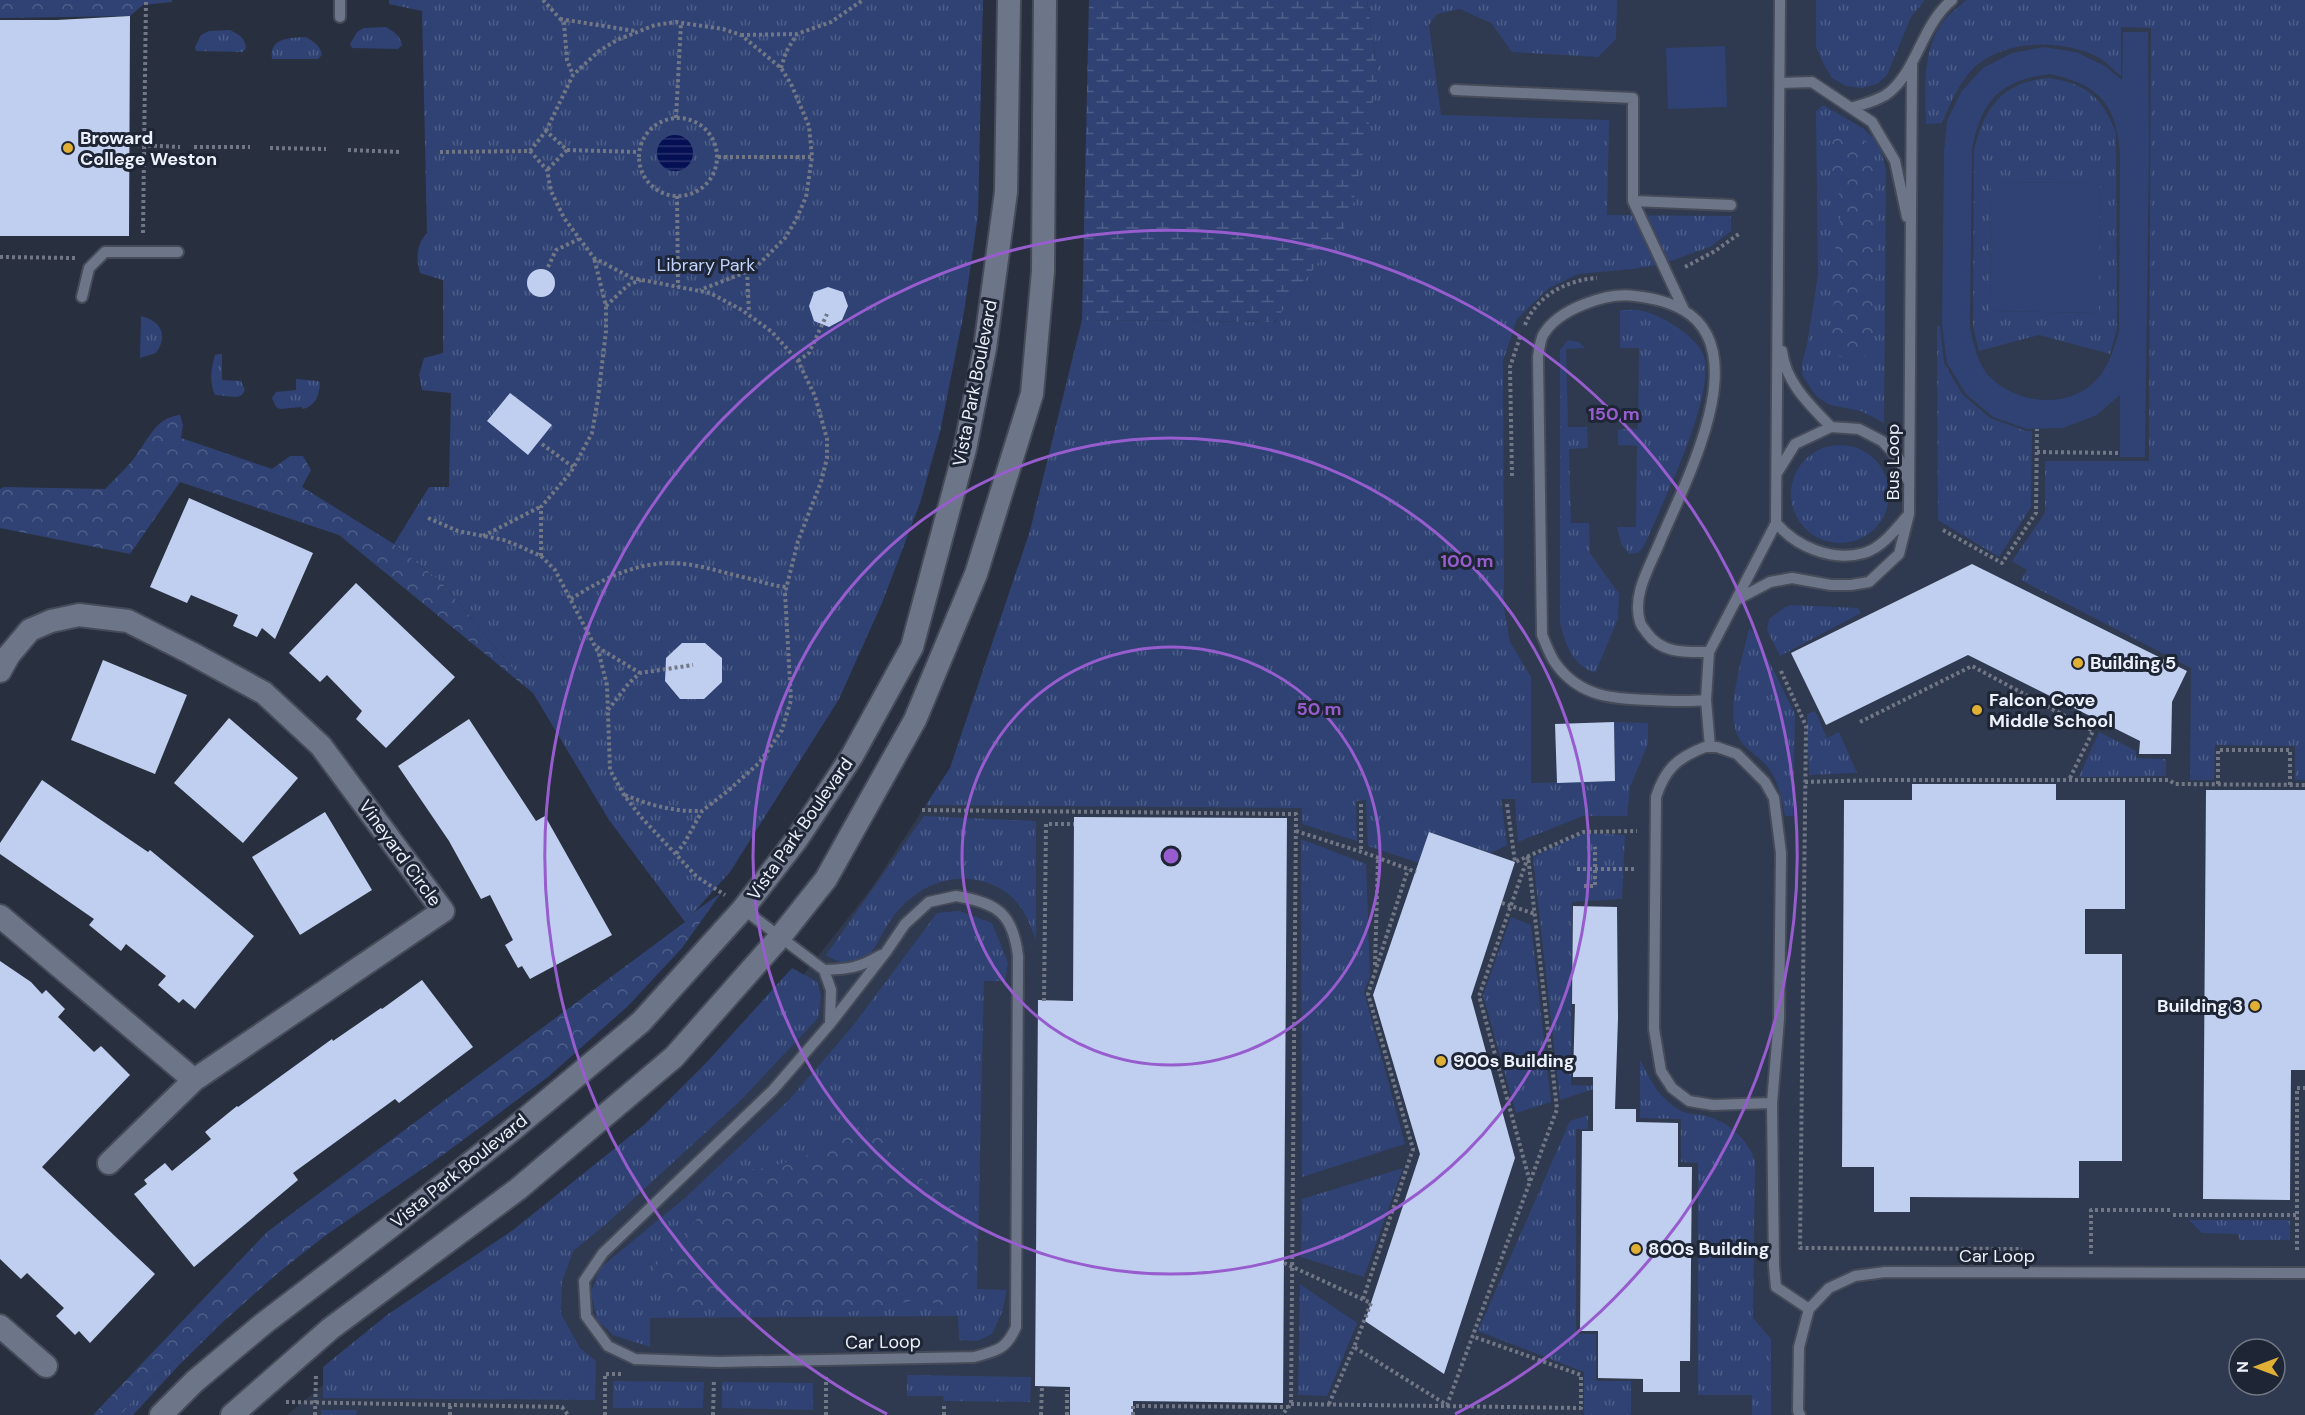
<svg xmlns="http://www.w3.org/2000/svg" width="2305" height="1415" font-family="'DM Sans',sans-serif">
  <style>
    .built { fill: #2f394f; fill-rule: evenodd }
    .grass { fill: url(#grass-tufts); fill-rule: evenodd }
    .forest { fill: url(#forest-crowns) }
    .wetland { fill: url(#wetland-marsh) }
    .garden { fill: #2f4273; fill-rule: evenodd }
    .water { fill: url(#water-rules) }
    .building { fill: #c0cfef }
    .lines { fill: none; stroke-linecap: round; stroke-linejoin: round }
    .service-casing { stroke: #464b59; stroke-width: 14 }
    .minor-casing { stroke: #464b59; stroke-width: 26 }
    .path { stroke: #717785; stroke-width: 4; stroke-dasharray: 3 3; stroke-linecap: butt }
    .service { stroke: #6d7689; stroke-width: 10 }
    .minor { stroke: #6d7689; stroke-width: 22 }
    .ring { fill: none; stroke: #975dce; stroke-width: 3 }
    .poi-dot { fill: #e0b034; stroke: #1e2535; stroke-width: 2 }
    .labels { text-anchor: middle; stroke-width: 6; stroke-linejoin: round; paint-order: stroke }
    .poi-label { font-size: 18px; font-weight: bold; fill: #ecf1fc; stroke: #1e2535; text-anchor: start }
    .park-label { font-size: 18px; fill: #c2d4fd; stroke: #1e2535 }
    .street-label { font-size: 18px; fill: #ecf1fc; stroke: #1e2535 }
    .centre { fill: #975dce; stroke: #1e2535; stroke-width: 3 }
    .ring-label { font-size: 18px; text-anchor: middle; font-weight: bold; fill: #975dce; stroke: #1e2535; stroke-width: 6; stroke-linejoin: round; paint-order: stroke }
  </style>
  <defs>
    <pattern id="grass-tufts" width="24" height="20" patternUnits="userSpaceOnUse" patternTransform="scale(1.5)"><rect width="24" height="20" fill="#2f4273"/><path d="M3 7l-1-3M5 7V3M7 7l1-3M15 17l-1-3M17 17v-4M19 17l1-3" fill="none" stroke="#4d5e88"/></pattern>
    <pattern id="forest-crowns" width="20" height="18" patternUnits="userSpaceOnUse" patternTransform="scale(1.5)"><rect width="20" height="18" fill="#2f4273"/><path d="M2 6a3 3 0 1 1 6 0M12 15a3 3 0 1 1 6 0" fill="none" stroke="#4d5e88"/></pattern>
    <pattern id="wetland-marsh" width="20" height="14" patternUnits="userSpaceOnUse" patternTransform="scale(1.5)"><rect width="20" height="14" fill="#2f4273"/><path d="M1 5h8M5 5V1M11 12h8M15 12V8" fill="none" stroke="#4d5e88"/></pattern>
    <pattern id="water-rules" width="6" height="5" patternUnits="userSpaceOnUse" patternTransform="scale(1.5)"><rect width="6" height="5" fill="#051054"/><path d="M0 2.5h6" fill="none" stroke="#2a336e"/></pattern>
  </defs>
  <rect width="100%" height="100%" fill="#282f3f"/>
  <path class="built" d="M1367 0H2305V1415H287L356 1357 740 1055 870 890 950 768 1030 531 1082 320 1275 322 1378 75ZM2239 1349H2275V1385H2239Z"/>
  <path class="grass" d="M389 0H983L978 215 964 312 940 432 920 503 882 603 839 699 730 872 685 922 609 820 533 693 441 582 394 544 429 487H449L451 393 422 390 419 375 424 358 443 353V280L420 273C416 258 416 245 427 233L422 11 389 4Z
    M1367 0H1617L1616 39 1598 57 1512 52 1491 23 1460 9 1437 14 1429 25 1441 115 1609 120 1607 215 1731 216V231L1710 247 1662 264 1633 269 1578 274 1549 288 1517 319 1503 361 1504 607 1510 642 1531 677V783L1615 781 1614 722 1648 723V744L1630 787 1627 816H1583L1518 842 1515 799H1501L1507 845 1491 853 1430 832 1419 863 1368 846 1366 800 1356 801 1357 841 1302 824V808L926 805 950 768 1030 531 1082 320 1275 322 1378 75Z
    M1816 0H1925L1911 17 1887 75 1877 84 1862 88 1846 86 1832 78 1824 65 1816 47Z
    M1966 0H2305V780H2295V746L2215 745 2214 780H2190L2191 668 2021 580 2027 570 2012 561 2045 513V461H2149L2151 28 2121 27V76C2113 70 2105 60 2096 56 2061 40 2009 39 1977 65 1961 78 1950 104 1942 123L1926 124C1925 90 1922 52 1942 23 1948 14 1959 7 1966 0Z
    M386 27C394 32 400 35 402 45L398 49 352 48 350 44 357 32 364 28Z
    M230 30C239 35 245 37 246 48L243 52 196 51 195 47 201 35 209 31Z
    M306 37C314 42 320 45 322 55L318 59H272C269 37 290 38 306 37Z
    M2049 78C2089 85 2100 96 2116 132L2117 329 2110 354 2039 335 1979 351 1973 327 1974 150C1985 106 2002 82 2049 78ZM1991 182 2100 183 2098 313 1990 311Z
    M1823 105 1864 129 1880 145 1886 171 1884 423 1861 411 1830 405 1817 397 1802 375V363L1807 345 1818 275 1816 120V111Z
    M1620 310C1627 310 1636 309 1643 311 1662 315 1702 339 1705 360 1712 403 1662 504 1644 546L1638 553 1629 554 1621 543 1617 527H1636L1637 446 1618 445V429H1638L1639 348H1620Z
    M141 316C162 321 168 336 156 353L140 358Z
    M1937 326H1940L1944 363 1962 394 1990 418 2026 431H2032L2031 507 1999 557 1938 520Z
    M1568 340 1579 342 1585 348 1566 349 1568 427H1587L1588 448 1569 449 1571 523H1589L1590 553 1619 594 1618 619 1595 673C1571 663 1566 646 1560 622V350Z
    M219 354H222V380L241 381 245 390 242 395 237 397 215 395C209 381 211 369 215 355Z
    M296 379 318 381 320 383C319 395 316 406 303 409L301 407 280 409 276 407 272 398 276 392 296 390Z
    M1791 494a49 49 0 1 1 98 0a49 49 0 1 1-98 0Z
    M1792 605 1858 608 1861 613 1780 656 1767 630 1769 619 1785 607Z
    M1749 628 1756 635 1795 714 1793 816H1785C1782 798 1778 778 1765 764 1757 755 1745 749 1739 738 1724 711 1743 658 1749 628Z
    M1815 711 1827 738 1839 732 1857 773 1809 775 1807 714Z
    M2099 732 2136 751V758L2166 759V776L2079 777Z
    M924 816 1036 821V941C1027 913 1015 891 985 882 947 871 912 889 890 921 881 933 875 955 860 961 848 966 835 961 826 955Z
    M1584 833 1625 835 1622 899 1572 902 1571 1085 1603 1086 1560 1100 1533 857Z
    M1301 839 1366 864 1370 976 1364 992 1405 1144 1302 1177Z
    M959 911 992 923 1008 963 1005 981H984L977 1289 1007 1290 1002 1312 992 1334 977 1341 959 1340 958 1316 650 1318V1347L613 1335 597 1320 591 1293 600 1268 686 1197 788 1101 852 1027 937 913Z
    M1511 917 1531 925 1551 1102 1516 1113 1483 995Z
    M792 968 817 982 821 996 818 1018 741 1100 605 1225 573 1251 562 1282 561 1314 580 1348 596 1361 595 1400 323 1398V1367L387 1315 513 1230 644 1125 707 1062Z
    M1640 1060C1649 1077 1656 1093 1672 1105 1684 1115 1692 1113 1706 1116 1729 1122 1748 1140 1755 1161L1753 1318 1771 1339V1415H1752V1395H1698V1163L1681 1162V1119L1640 1118Z
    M1588 1115V1129H1576V1334H1596V1381H1631V1415H1584V1372L1478 1331 1570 1121Z
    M1403 1168 1364 1277 1301 1257 1302 1199Z
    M2189 1220H2290V1240H2240L2238 1234 2202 1233Z
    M1300 1284 1357 1323 1327 1396 1298 1395Z
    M225 1320 179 1365 133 1415H121L146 1384Z
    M907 1375 1031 1377 1030 1402 944 1401 943 1396H907Z
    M613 1381 704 1382 703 1408H613Z
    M722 1382 813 1383V1410L722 1408Z
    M321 1410H357L356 1415H321Z"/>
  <path class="forest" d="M0 0H172V2L143 5 130 16 0 18Z
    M1838 134C1847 134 1858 134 1865 141 1885 161 1874 305 1873 338L1869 352 1855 363C1846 362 1833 352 1830 344 1826 335 1832 323 1833 313 1835 298 1831 283 1833 267 1834 248 1840 228 1841 208 1841 185 1818 153 1838 134Z
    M180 415 183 425 181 438 272 469 290 456H303L311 470 302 487 394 544 441 582 533 693 339 535 180 482 130 554 0 528V489L4 487 105 489C114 480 123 471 131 462 146 445 154 417 180 415Z
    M721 893 682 948 628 1006 548 1077 444 1154 326 1235 278 1273 225 1320 146 1384 121 1415H93L267 1232 685 922 694 912Z
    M851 1126 872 1130 885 1141 894 1159 908 1172 930 1183 949 1197 967 1228 969 1261 966 1294 958 1304 944 1305 917 1300 848 1312 778 1307 696 1306 666 1298 654 1285 655 1262 678 1241 724 1188 747 1170 767 1168 811 1154 833 1142Z"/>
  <path class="wetland" d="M1089 0H1367L1378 75 1350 220 1274 322 1082 320Z"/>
  <path class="garden" d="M2123 32H2148L2149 150 2145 457H2120V395L2097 415 2063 428 2027 429 1993 417 1966 394 1947 363 1942 325 1944 151 1947 121 1961 92 1983 68 2012 53 2044 47 2076 52 2105 66 2122 80ZM2050 74C2100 85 2117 105 2120 156L2119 331C2114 348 2110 363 2099 377 2071 411 2016 405 1988 375 1977 362 1974 344 1970 328L1972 149C1982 100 1999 81 2050 74Z
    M1725 46 1727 107 1668 109 1666 48Z
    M1991 182 2100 183 2099 313 1990 311Z"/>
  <path class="water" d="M657 153a18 18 0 1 1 36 0a18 18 0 1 1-36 0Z"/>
  <path class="building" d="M130 16 129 236H0V20H57Z
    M527 283a14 14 0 1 1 28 0a14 14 0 1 1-28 0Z
    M828 287 843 292 848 306 842 320 829 327 814 321 809 306 814 292Z
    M510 393 552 425 528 455 487 421Z
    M189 498 313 553 275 639 262 628 257 637 233 626 238 615 191 595 187 603 150 587Z
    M1972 564 2187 671 2172 702 2171 754H2139L2140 741 1968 655 1826 725 1791 653Z
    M356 583 455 677 386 748 356 719 362 711 327 675 320 682 289 653Z
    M682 643H705L722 658V682L704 699H680L665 681 666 658Z
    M103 660 187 695 155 774 71 740Z
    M229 718 298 778 243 843 174 783Z
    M469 719 536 821 545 816 612 935 530 979 522 966 518 968 505 945 513 940 490 895 481 899 449 841 398 766Z
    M1614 722 1615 781 1557 783 1555 724Z
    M42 780 148 852 150 850 254 936 195 1009 183 999 179 1003 158 985 166 976 126 944 121 951 89 925 94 919 0 854V843Z
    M1912 784H2056V800H2125V909H2085V954H2122V1161H2079V1198L1910 1197V1212H1874V1167H1842L1844 800H1912Z
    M2206 790H2305V1070H2291L2290 1200 2203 1199Z
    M325 812 372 890 300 935 252 857Z
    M1074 817 1287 818 1283 1403 1133 1401V1415H1070V1387L1035 1386 1038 1000 1073 1001Z
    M1429 832 1515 862 1471 997 1515 1158 1444 1374 1365 1321 1420 1154 1373 995Z
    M1573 906 1617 907 1618 1018 1615 1109H1636V1122L1678 1123V1167H1692L1690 1361H1680V1392H1643V1379L1598 1378V1331H1580L1582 1131H1593V1077H1573L1575 1004H1572Z
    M0 961 31 982 42 994 46 990 65 1009 58 1017 94 1052 101 1046 130 1075 42 1167 155 1274 90 1343 79 1331 75 1335 56 1316 64 1308 27 1273 21 1279 0 1259Z
    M422 980 473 1047 399 1103 395 1099 293 1173 298 1180 194 1267 134 1194 147 1184 144 1180 165 1163 172 1171 211 1139 205 1132 237 1106 238 1107 332 1039 333 1041 381 1008 382 1009Z"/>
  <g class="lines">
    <defs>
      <path id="service" d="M340 0V17
        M1780 0 1776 523C1797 547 1832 562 1864 553 1882 548 1897 528 1909 514
        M1780 83 1812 82 1872 122 1895 161 1907 217
        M1455 90 1633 98V201L1731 205
        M1851 108C1864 104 1884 99 1893 89 1918 65 1923 24 1952 0
        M1633 201 1684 310
        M82 297 89 268 105 252H178
        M1782 351C1786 383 1809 404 1831 427
        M1777 473 1795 444 1831 427 1859 429 1882 441 1899 459 1907 479
        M1738 599 1770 582 1792 578 1831 585H1851L1869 582 1899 554 1909 514 1912 64
        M1706 700C1687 702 1669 701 1651 700 1613 699 1580 697 1556 664 1550 656 1546 644 1542 635L1538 357C1539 350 1540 341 1543 335 1558 309 1607 292 1635 296 1652 298 1668 301 1683 310 1757 352 1682 488 1659 544 1649 568 1632 595 1640 622 1641 626 1645 630 1647 633 1662 654 1686 652 1709 652
        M1705 747H1717L1737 754 1765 782 1774 798 1781 853 1779 1019 1772 1103 1713 1105 1689 1101 1672 1088 1661 1071 1654 1029 1656 797C1665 769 1677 758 1705 747Z
        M1710 747 1706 700 1709 652 1776 523
        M956 896C997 903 1013 913 1018 956L1016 1327C1006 1350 996 1351 974 1357L718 1362 635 1359 608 1346 586 1316 584 1281 603 1253 773 1090 830 1024 886 952 905 924 929 902Z
        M743 909 824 970
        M824 970C849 969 859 968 881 955
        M824 970 831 990 830 1024
        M1772 1103 1774 1266 1776 1287 1809 1309
        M1800 1415 1798 1411 1799 1347 1809 1309 1829 1288 1855 1276 1885 1272 2305 1273"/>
      <path id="minor" d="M0 671 9 655 30 630 51 621 79 615 128 621 191 653 264 693 321 746 443 911 194 1080 0 916
        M109 1163 194 1080
        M0 1326 46 1366
        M161 1415 195 1381 263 1324 390 1227 512 1130 641 1022 743 909 797 839 852 756 912 647 965 449 985 348 1006 192 1009 0
        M232 1415 330 1329 518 1189 674 1057 780 937 826 879 915 720 976 574 1032 394 1043 271 1045 0"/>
    </defs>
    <use href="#service" class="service-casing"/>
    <use href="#minor" class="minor-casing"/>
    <path class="path" d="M543 0 564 23 567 60 573 75
      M560 19 635 31
      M741 35 797 34 831 22 863 0
      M781 68 786 52 797 34
      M639 157a39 39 0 1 1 78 0a39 39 0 1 1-78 0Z
      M676 118 681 23
      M546 131 573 75 599 51 617 40 655 25 676 22 723 29 741 35 781 68 791 84 809 126 812 157 806 197 796 220 785 238 754 269 700 290
      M136 145 180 147
      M194 147H250
      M270 148 326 149
      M348 150 402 152
      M567 150 639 152
      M530 151 547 170 551 191 564 218 594 258 632 278 710 293 742 310 772 332 798 361 815 396 827 439V458L821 482 798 541 785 593 791 700 782 730 760 762 729 790 702 811 685 842 676 854
      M440 152 530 151 546 131 567 150 547 170
      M718 157H812
      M677 196 678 287
      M143 233 146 0
      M0 257 75 258
      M548 267 556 250 579 239
      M1685 267 1715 251 1740 233
      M747 271 749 313
      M606 306 628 285 641 280
      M1525 325C1537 295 1567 280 1597 278
      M798 361 809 353 827 314
      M542 444 573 467
      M2037 452 2120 453
      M1512 476 1510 367 1520 337
      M428 518 458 531 504 540 519 546 541 556 555 570 599 654 607 685 610 770 624 795 641 817 697 877 725 895
      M1943 530 2002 563 2036 513 2037 429
      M483 536 540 507
      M541 556V507L571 472 592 433 598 398 606 331V306L594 258
      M571 599C595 583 627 567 656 564 685 560 714 570 742 577 758 580 771 586 787 587
      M597 647 640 673
      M1781 671 1806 726 1800 1248 2022 1249
      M608 710 629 683 640 673 693 665
      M1860 722 1972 666 2093 731 2069 780
      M1805 782 1878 780H2169L2175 784 2305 785
      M2218 784V750H2290V785
      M625 795C649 805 675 812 702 811
      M1361 804V851
      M1507 804 1515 862 1583 832 1637 831
      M922 810 1296 814 1291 1404 1282 1415
      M1296 831 1368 854 1416 872
      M1528 857 1479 996 1530 1182
      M1577 869H1636
      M1584 886H1595V847
      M1502 903 1535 914
      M1375 965 1378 857
      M1044 1001 1046 824H1074
      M2173 1215H2297
      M2297 1250V1088H2305
      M2091 1254V1210H2173
      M1284 1263 1371 1303 1354 1347 1447 1405 1557 1109 1528 856
      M1363 1299 1413 1149 1368 994 1408 869
      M286 1402 562 1407 568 1415
      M1291 1404 1581 1408V1375L1472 1336
      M1329 1404 1354 1347
      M315 1415 316 1374
      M450 1415V1406
      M605 1415V1374H621
      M713 1415 714 1379
      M826 1415V1377
      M944 1415V1404
      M1041 1415 1042 1386
      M1067 1415V1390
      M1133 1415V1406L1288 1407"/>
    <use href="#service" class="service"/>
    <use href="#minor" class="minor"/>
  </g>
  <g class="ring">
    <circle cx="1171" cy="856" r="209"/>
    <circle cx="1171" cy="856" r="418"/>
    <path d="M887 1414A626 626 0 1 1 1455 1414"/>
  </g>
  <g class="poi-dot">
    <circle cx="68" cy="148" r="6"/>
    <circle cx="2078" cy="663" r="6"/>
    <circle cx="1977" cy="710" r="6"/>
    <circle cx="2255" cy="1006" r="6"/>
    <circle cx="1441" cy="1061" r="6"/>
    <circle cx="1636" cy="1249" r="6"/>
  </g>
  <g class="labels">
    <g class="poi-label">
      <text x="80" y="144">Broward<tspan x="80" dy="21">College Weston</tspan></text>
      <text x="2090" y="669">Building 5</text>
      <text x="1989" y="706">Falcon Cove<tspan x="1989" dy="21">Middle School</tspan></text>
      <text x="2243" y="1012" text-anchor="end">Building 3</text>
      <text x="1453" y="1067">900s Building</text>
      <text x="1648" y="1255">800s Building</text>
    </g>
    <g class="park-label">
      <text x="706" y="271">Library Park</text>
    </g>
    <g class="street-label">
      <text transform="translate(975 383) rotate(-79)" y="6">Vista Park Boulevard</text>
      <text transform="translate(1893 462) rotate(-90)" y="6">Bus Loop</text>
      <text transform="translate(800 829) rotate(-55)" y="6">Vista Park Boulevard</text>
      <text transform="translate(400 853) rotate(54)" y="6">Vineyard Circle</text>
      <text transform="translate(459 1171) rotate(-39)" y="6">Vista Park Boulevard</text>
      <text x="1997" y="1262">Car Loop</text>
      <text transform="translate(883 1342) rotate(-1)" y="6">Car Loop</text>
    </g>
  </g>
  <circle cx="1171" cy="856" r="9" class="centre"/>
  <g class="ring-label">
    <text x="1614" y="420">150 m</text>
    <text x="1467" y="567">100 m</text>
    <text x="1319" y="715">50 m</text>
  </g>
  <g transform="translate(2257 1367) rotate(270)"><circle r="28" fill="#1e2535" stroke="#707785" stroke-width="1.5"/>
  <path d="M0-4.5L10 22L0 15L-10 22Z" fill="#e0b034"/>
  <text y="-9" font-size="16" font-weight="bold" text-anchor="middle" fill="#ecf1fc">N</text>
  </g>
</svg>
